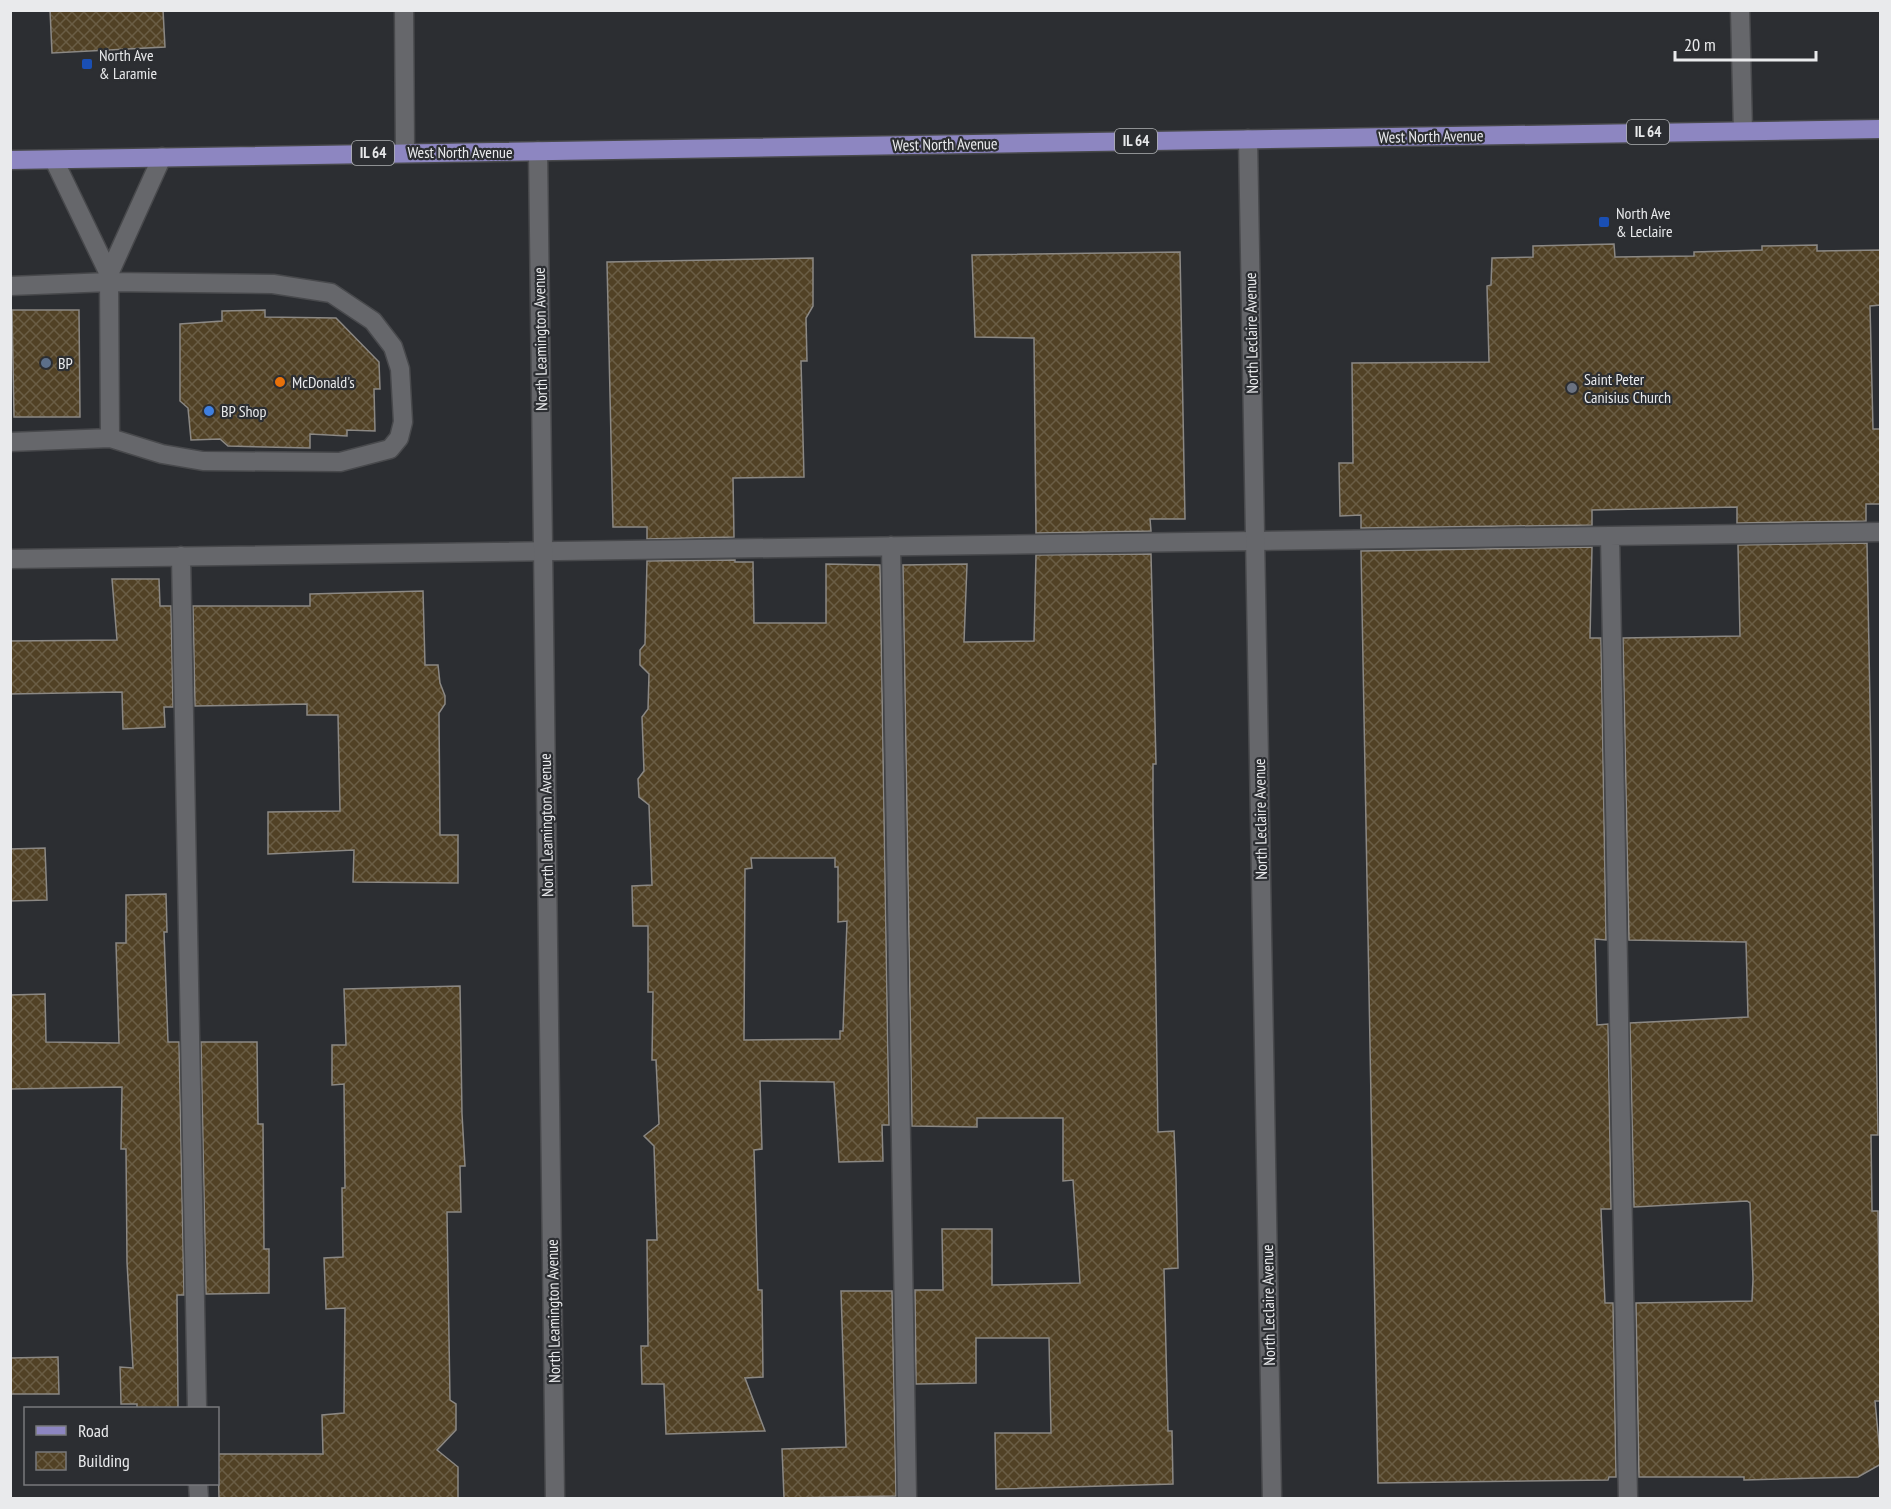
<svg xmlns="http://www.w3.org/2000/svg" width="1891" height="1509" font-family="'PT Sans Narrow',sans-serif">
  <style>
    .building { fill: url(#building-cross-hatch); stroke: #8b8884; stroke-width: 1.5; fill-rule: evenodd }
    .lines { fill: none; stroke-linecap: round; stroke-linejoin: round }
    .lane-casing { stroke: #48494c; stroke-width: 21 }
    .street-casing { stroke: #48494c; stroke-width: 21 }
    .primary-casing { stroke: #48494c; stroke-width: 21 }
    .lane { stroke: #66676b; stroke-width: 18 }
    .street { stroke: #66676b; stroke-width: 18 }
    .primary { stroke: #8d86c1; stroke-width: 18 }
    .transit-dot { fill: #1a4fb4; stroke: #2c2e32; stroke-width: 2 }
    .service-dot { fill: #5c6f8a; stroke: #2c2e32; stroke-width: 2 }
    .food-dot { fill: #e8710a; stroke: #2c2e32; stroke-width: 2 }
    .worship-dot { fill: #6b7280; stroke: #2c2e32; stroke-width: 2 }
    .shop-dot { fill: #3f7fe0; stroke: #2c2e32; stroke-width: 2 }
    .labels { text-anchor: middle; stroke-width: 4.5; stroke-linejoin: round; paint-order: stroke }
    .shield { fill: #2c2e32; stroke: #b0b2b4; stroke-width: 1.5 }
    .shield-label { font-size: 15px; font-weight: bold; fill: #e9eaec }
    .poi-label { font-size: 16px; fill: #e9eaec; stroke: #2c2e32; text-anchor: start }
    .street-label { font-size: 16px; fill: #e9eaec; stroke: #2c2e32 }
  </style>
  <defs>
    <pattern id="building-cross-hatch" width="8" height="8" patternUnits="userSpaceOnUse" patternTransform="scale(1.5)"><rect width="8" height="8" fill="#514125"/><path d="M0 0l8 8M0 8l8-8" fill="none" stroke="#6a5d45"/></pattern>
  </defs>
  <rect width="100%" height="100%" fill="#2c2e32"/>
  <path class="building" d="M50 10H163L165 47 52 53Z
    M1614 244 1615 257 1694 256V252L1762 250V246L1817 245V251L1881 250V305L1870 306 1873 429H1881V504H1866V521L1737 523V507L1592 510V525L1361 528V515L1340 516 1339 463H1353L1352 363 1489 362 1487 286 1491 285 1492 258 1533 257V246Z
    M1180 252 1185 519H1150L1151 531 1036 533 1034 338 975 337 972 255Z
    M813 258V306L806 318 807 361H801L804 477 733 478 734 537 647 539V527H613L607 262Z
    M12 310H79L80 417H14Z
    M265 310V317L336 318 379 362 380 389H374L375 431 347 430V436L310 434V448L228 446 220 439 191 440 188 408 180 401V324L222 321V311Z
    M1867 543 1878 1135H1871L1872 1211H1878L1881 1401H1875L1881 1464 1858 1477 1744 1480V1477H1639L1636 1303 1752 1301 1753 1279 1750 1203 1747 1201 1634 1207 1630 1023 1748 1017 1746 942 1629 940 1623 638 1740 636 1738 545Z
    M1592 547 1590 638H1601L1606 940 1595 939 1597 1025 1608 1024 1611 1209H1601L1605 1303H1613L1616 1477H1609L1608 1480 1378 1483 1361 551Z
    M1151 554 1156 764H1153V808L1158 1132 1174 1131 1176 1178 1178 1268 1164 1269 1168 1431H1172L1173 1484 996 1489 995 1433H1051L1049 1338H976V1383L916 1384 915 1290H943L942 1229H992V1285L1080 1283 1073 1180 1063 1181V1118H977V1127L912 1126 903 565 967 564 964 642 1034 641 1036 555Z
    M735 560V562H753L754 623H826V564L880 565 889 1125H882L883 1161 839 1162 834 1082 760 1081 762 1149 754 1150 758 1290H762L763 1377 745 1378 765 1431 666 1434 664 1384H642L641 1346H648L647 1240H657L654 1146 644 1136 659 1124 656 1060H652L653 992H648V926H633L632 886 652 885 649 805 639 797 638 779 644 771 642 717 648 709 649 674 640 665V650L645 644 647 561ZM751 858H835V867H838V922L847 921 843 1031H840V1039L744 1040 745 869 752 868Z
    M112 579H159L160 606H171L173 707H164L165 727 123 729 122 692 10 694V641L117 640Z
    M423 591 425 665H438L440 683 445 696V704L439 713 440 835H458V883L353 882 354 850 268 854V812L340 811 338 715H307V704L195 706 193 606H310V594Z
    M45 848 47 900 10 901V849Z
    M166 894 167 932H164L168 1042H179L184 1295H177L178 1408H137V1404H121L120 1367 133 1368 127 1262 126 1149H121L122 1087 10 1089V995L45 994 46 1042 119 1043 116 943H126V895Z
    M460 986 462 1114 465 1166H460L461 1212H447L450 1400 456 1404V1430L437 1450 458 1467V1498H219L218 1454H323L322 1415 344 1413 345 1308 326 1309 324 1258 343 1257 342 1188H345L344 1084 332 1085V1045H346L344 989Z
    M201 1042H257L258 1124H263L264 1249H269V1293L206 1294Z
    M841 1291H892L896 1496 784 1498 782 1449 846 1447Z
    M58 1357 59 1394H10V1358Z"/>
  <g class="lines">
    <defs>
      <path id="lane" d="M404 10 405 152
        M54 160 109 274
        M10 286 109 282 273 284 331 293 373 321 393 347 400 369 403 422 399 438 390 449 340 462 203 461 162 454 110 438
        M10 442 110 438 109 274 162 157
        M1610 536 1628 1498
        M891 546 907 1498
        M181 556 197 1408
        M10 559 1880 532
        M198 1484 199 1498"/>
      <path id="street" d="M1740 10 1743 131
        M1248 139 1272 1498
        M538 151 555 1498"/>
      <path id="primary" d="M10 160 1880 129"/>
    </defs>
    <use href="#lane" class="lane-casing"/>
    <use href="#street" class="street-casing"/>
    <use href="#primary" class="primary-casing"/>
    <use href="#lane" class="lane"/>
    <use href="#street" class="street"/>
    <use href="#primary" class="primary"/>
  </g>
  <g class="transit-dot">
    <rect x="81" y="58" width="12" height="12" rx="3"/>
    <rect x="1598" y="216" width="12" height="12" rx="3"/>
  </g>
  <circle class="service-dot" cx="46" cy="363" r="6"/>
  <circle class="food-dot" cx="280" cy="382" r="6"/>
  <circle class="worship-dot" cx="1572" cy="388" r="6"/>
  <circle class="shop-dot" cx="209" cy="411" r="6"/>
  <g class="labels">
    <g class="shield">
      <rect x="1627" y="120" width="42" height="24" rx="4.5"/>
      <rect x="1115" y="129" width="42" height="24" rx="4.5"/>
      <rect x="352" y="141" width="42" height="24" rx="4.5"/>
    </g>
    <g class="shield-label">
      <text x="1648" y="137">IL 64</text>
      <text x="1136" y="146">IL 64</text>
      <text x="373" y="158">IL 64</text>
    </g>
    <g class="poi-label">
      <text x="99" y="61">North Ave<tspan x="99" dy="18">&amp; Laramie</tspan></text>
      <text x="1616" y="219">North Ave<tspan x="1616" dy="18">&amp; Leclaire</tspan></text>
      <text x="58" y="369">BP</text>
      <text x="1584" y="385">Saint Peter<tspan x="1584" dy="18">Canisius Church</tspan></text>
      <text x="292" y="388">McDonald's</text>
      <text x="221" y="417">BP Shop</text>
    </g>
    <g class="street-label">
      <text transform="translate(1431 136) rotate(-1)" y="6">West North Avenue</text>
      <text transform="translate(945 144) rotate(-1)" y="6">West North Avenue</text>
      <text x="460" y="158">West North Avenue</text>
      <text transform="translate(1251 333) rotate(-91)" y="6">North Leclaire Avenue</text>
      <text transform="translate(540 339) rotate(-91)" y="6">North Leamington Avenue</text>
      <text transform="translate(1260 819) rotate(-91)" y="6">North Leclaire Avenue</text>
      <text transform="translate(546 825) rotate(-91)" y="6">North Leamington Avenue</text>
      <text transform="translate(1268 1305) rotate(-91)" y="6">North Leclaire Avenue</text>
      <text transform="translate(553 1311) rotate(-91)" y="6">North Leamington Avenue</text>
    </g>
  </g>
  <rect width="1891" height="1509" fill="none" stroke="#e9eaec" stroke-width="24"/>
  <rect x="24" y="1407" width="195" height="78" fill="#2c2e32" stroke="#78797c" stroke-width="1.5"/>
  <rect x="36" y="1426" width="30" height="9" fill="#8d86c1" stroke="#78797c" stroke-width="1.5"/>
  <text x="78" y="1437" font-size="18" fill="#e9eaec">Road</text>
  <rect x="36" y="1452" width="30" height="18" fill="url(#building-cross-hatch)" stroke="#78797c" stroke-width="1.5"/>
  <text x="78" y="1467" font-size="18" fill="#e9eaec">Building</text>
  <path d="M1675 51v9h141v-9" fill="none" stroke="#e9eaec" stroke-width="3"/>
  <text x="1684" y="51" font-size="18" fill="#e9eaec" stroke="#2c2e32" stroke-width="4.5" paint-order="stroke">20 m</text>
</svg>
